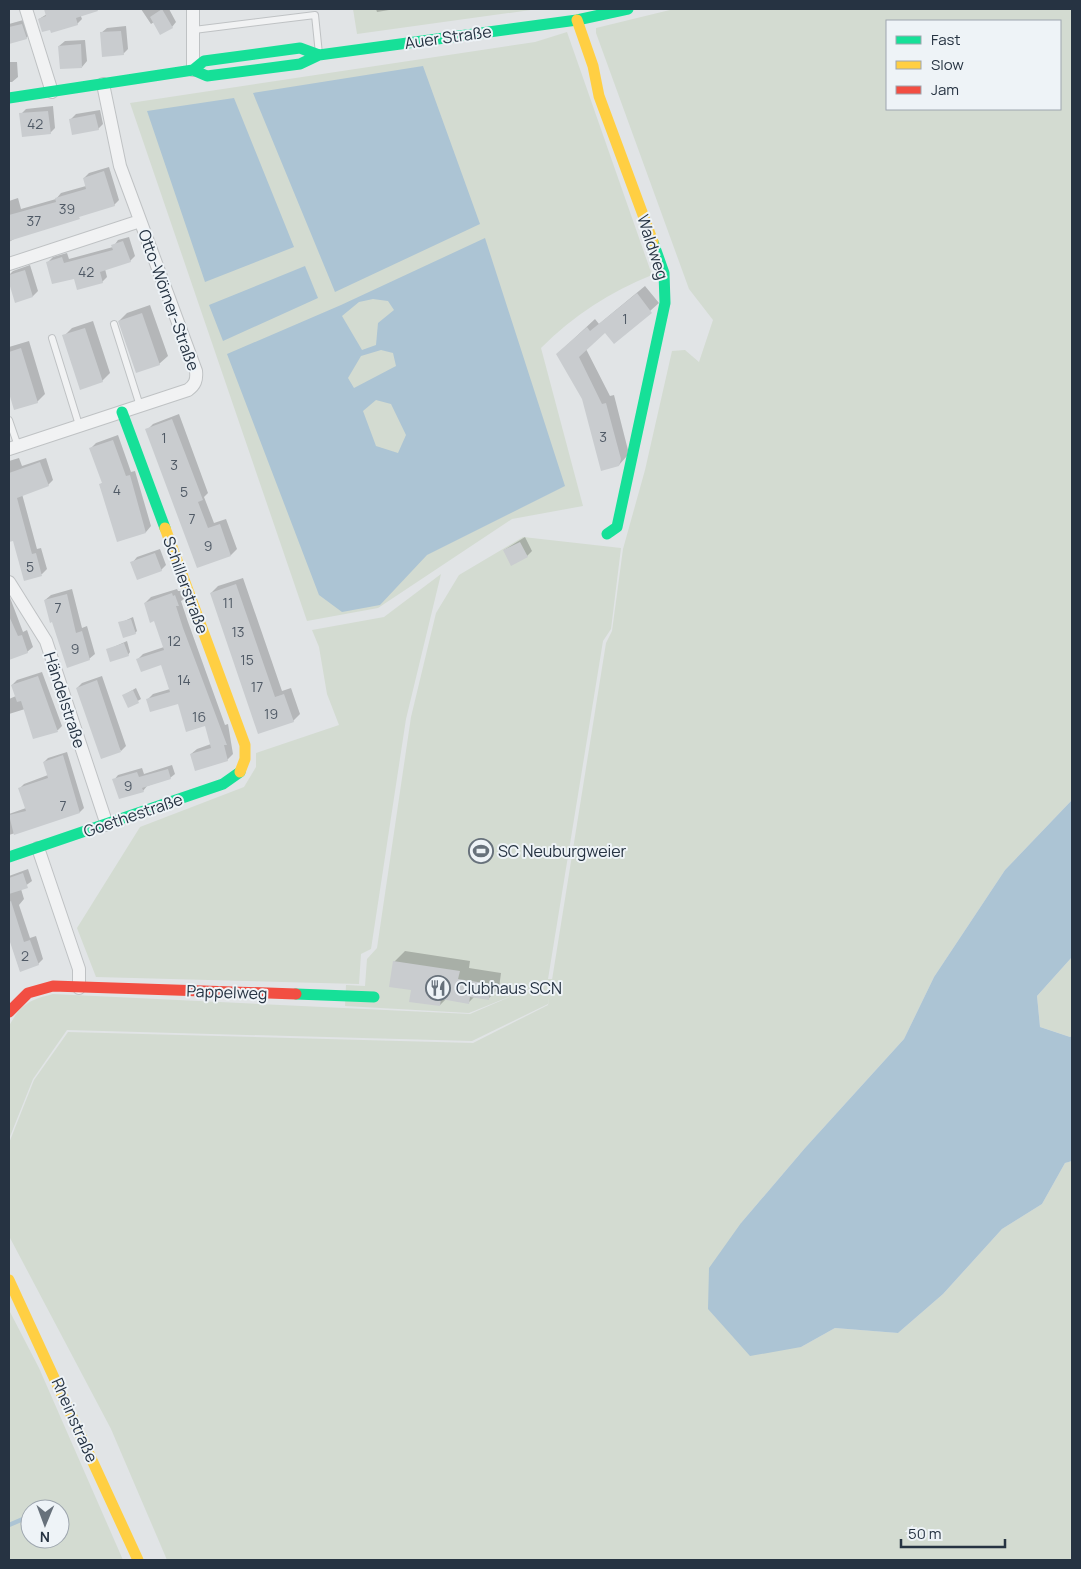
<svg xmlns="http://www.w3.org/2000/svg" width="1081" height="1569" font-family="Manrope,sans-serif">
  <style>
    .green { fill: #d3dbd1; fill-rule: evenodd }
    .water { fill: #acc4d4; fill-rule: evenodd }
    .shadow { fill: #0003 }
    .lines { fill: none; stroke-linecap: round; stroke-linejoin: round }
    .stream { stroke: #acc4d4; stroke-width: 4.5 }
    .building { fill: #c9cccf }
    .lane-casing { stroke: #bfc2c4; stroke-width: 8 }
    .street-casing { stroke: #bfc2c4; stroke-width: 14 }
    .lane { stroke: #f1f2f3; stroke-width: 6 }
    .street { stroke: #f1f2f3; stroke-width: 12 }
    .fast { stroke: #16e098; stroke-width: 11 }
    .slow { stroke: #ffcf43; stroke-width: 11 }
    .jam { stroke: #f24e42; stroke-width: 11 }
    .labels { text-anchor: middle; stroke-width: 4; stroke-linejoin: round; paint-order: stroke }
    .number-label { font-size: 14px; fill: #505a66 }
    .street-label { font-size: 16px; fill: #263342; stroke: #eef3f7 }
    .poi-label { font-size: 16px; fill: #263342; stroke: #eef3f7; text-anchor: start }
  </style>
  <rect width="100%" height="100%" fill="#e1e4e6"/>
  <path class="green" d="M353 9H538L357 34Z
    M674 9H1072V800L1005 870 934 977 904 1039 805 1148 741 1223 801 1347 835 1328 898 1333 943 1294 1002 1229 1042 1204 1065 1163 1072 1161V1560H167L111 1429 9 1236V1143L34 1080 68 1032 473 1043 548 1005 606 643 612 631 623 549 645 470 672 351 685 350 699 362 713 320 689 289 596 33V28ZM887 21H1060V109H887Z
    M567 32 652 275C611 291 573 316 541 348L583 506 512 519 378 608 307 621 130 103 535 42Z
    M523 537 621 548 611 629 603 641 548 979H552L548 1004 472 1041 67 1030 33 1079 9 1139V1026C21 1004 29 1000 53 994L470 1014 521 992 469 1013 345 1006 346 985 365 986 367 959 377 948 411 717 436 613 459 575Z
    M441 574 406 719 371 949 361 954 359 984 96 977 77 928 140 827 244 787 256 767V753L339 725 327 694 319 647 312 630 384 617Z
    M1072 957V1036L1070 1037 1040 1027 1037 996Z
    M9 1310 39 1368 123 1560H9ZM30 1509H60V1539H30Z"/>
  <path class="water" d="M423 66 480 224 335 292 253 93Z
    M234 98 294 247 205 282 147 111Z
    M485 238 565 486 427 555 380 605 342 612 319 595 227 354 341 305ZM373 299 388 301 394 310 378 323 376 345 362 350 342 316 359 302ZM381 350 393 353 396 366 354 388 348 378 361 356ZM376 400 391 404 406 435 398 453 376 446 363 411Z
    M305 266 318 298 223 341 209 305Z
    M1072 800V957L1037 996 1040 1027 1070 1037 1072 1036V1161L1065 1163 1042 1204 1002 1229 943 1294 898 1333 835 1328 801 1347 750 1356 708 1309 709 1268 741 1223 805 1148 904 1039 934 977 1005 870Z"/>
  <path class="shadow" d="M46 9H82L83 11 80 14 82 19 77 24 39 19 47 14Z
    M141 9H169L176 22 172 27 154 22 151 24Z
    M376 9H395L377 12Z
    M27 19 31 33 26 38 9 43V24Z
    M126 26 128 49 123 54 101 33 107 28Z
    M85 40 87 61 82 67 59 46 65 41Z
    M9 62H17L18 77 12 82H9Z
    M53 106 55 128 50 133 21 114 26 109Z
    M100 110 103 124 98 129 70 120 76 114Z
    M109 167 119 200 114 205 19 236 9 242V201L18 198 21 209 56 199 61 193 86 186 84 178 89 173Z
    M129 237 135 256 130 261 105 269 107 277 102 282 75 277 48 262 53 257 67 253 69 259 113 247 118 240Z
    M30 265 38 291 33 296 16 301 9 275 13 271Z
    M645 286 659 303 615 342 606 331 586 349 610 396 614 395 628 450 627 456 619 465 583 399 566 346 595 319 599 324Z
    M150 305 168 356 159 364 119 321 127 313Z
    M93 321 110 373 102 381 64 336 72 328Z
    M29 341 45 394 37 402 15 409 9 389V347Z
    M179 414 208 493 204 497 214 523 226 519 237 549 231 555 197 566 147 430 153 424Z
    M118 435 131 472 135 471 151 526 146 532 118 540 100 485 103 482 91 448 96 443Z
    M19 458 22 466 46 458 53 480 48 485 22 494 37 549 41 548 47 569 42 574 25 579 14 539 9 540V461Z
    M525 537 532 551 527 556 504 550Z
    M160 549 166 565 161 570 132 563 137 557Z
    M243 578 282 691 291 688 300 714 293 721 259 732 211 593 218 586Z
    M72 589 82 628 87 626 95 654 89 659 45 600 51 595Z
    M177 589 178 591H181L184 599 181 601 188 622 225 725 228 724 233 754 227 760 191 754 197 749 211 744 206 725 178 702 148 699 153 694 170 689 162 664 138 659 143 654 164 647 155 620 145 603 151 597Z
    M9 595 23 632 27 630 33 647 27 652 9 658Z
    M133 617 137 631 135 633 120 623Z
    M127 641 130 652 128 655 107 650Z
    M42 672 62 726 58 730 34 738 25 709 9 714V699L16 696 12 685 17 680Z
    M102 676 126 746 121 751 77 688 82 683Z
    M136 688 141 699 129 706 124 695Z
    M67 752 84 808 80 812 9 835V814L26 808 20 788 24 784 48 775 44 762 48 758Z
    M172 765 175 774 170 778 147 786 143 791 114 780 118 775 142 768 144 774Z
    M28 869 32 881 21 889 24 899 19 905 30 938 36 936 43 959 38 964 20 970 9 936V876Z
    M405 951 470 961 469 968 501 973 499 988 488 999 474 997 469 1002 446 999 440 1005 413 989 394 962Z"/>
  <g class="lines">
    <path class="stream" d="M9 1525 30 1516"/>
  </g>
  <path class="building" d="M44 9H97L98 11 76 18 78 25 51 33 50 30 42 32 38 19 46 16Z
    M162 9 173 28 160 35 150 17Z
    M22 24 27 39 9 44V27Z
    M121 31 124 55 102 57 100 32Z
    M81 44 82 68 60 69 58 46Z
    M48 111 51 134 22 137 19 113Z
    M95 114 99 130 72 135 69 119Z
    M104 171 115 206 79 217 80 219 9 241V215L56 202 55 198 86 189 83 178Z
    M123 241 131 262 100 272 103 283 77 290 74 279 52 284 46 262 62 257 64 263 113 250 111 245Z
    M25 270 33 297 15 303 9 283V275Z
    M637 293 652 313 614 344 605 333 579 357 602 404 606 403 621 459 619 466 601 471 582 399 556 354 587 327 590 331Z
    M142 313 160 365 136 373 118 321Z
    M85 328 103 382 80 390 62 335Z
    M21 348 38 403 14 410 9 393V352Z
    M172 419 203 500 198 502 208 528 220 524 231 556 197 568 145 429Z
    M113 440 126 476 130 475 146 533 117 542 99 484 102 483 89 448Z
    M40 462 49 486 17 498 32 554 36 553 42 576 24 581 13 541 9 542V473Z
    M520 542 528 557 511 566 503 550Z
    M155 553 162 571 137 580 130 562Z
    M236 584 275 697 284 694 294 722 258 734 210 593Z
    M172 593 173 596 175 595 179 606H176L183 628 227 745H224L228 761 195 771 190 754 211 748 205 726 186 732 178 704 150 712 146 699 170 692 161 665 141 672 136 659 164 650 154 621 150 623 144 603Z
    M67 594 76 633 82 631 90 660 67 668 52 622 50 623 44 600Z
    M9 616 18 636 22 635 28 653 9 660Z
    M131 619 136 634 123 638 118 622Z
    M124 643 129 656 110 662 106 649Z
    M38 676 58 732 33 739 21 701 17 702 11 685Z
    M97 680 121 752 101 759 76 688Z
    M133 690 139 703 128 708 122 695Z
    M63 755 80 813 14 835 9 815 26 811 18 788 48 778 43 762Z
    M168 769 171 779 142 788 144 792 119 799 112 779 137 772 139 777Z
    M23 873 28 888 9 894V878Z
    M11 901 24 942 30 940 39 965 20 972 9 939V902Z
    M393 961 460 971 458 979 491 984 489 1000 470 997 469 1004 441 999 440 1006 409 1002 411 990 389 987Z"/>
  <g class="lines">
    <defs>
      <path id="lane" d="M194 30 315 15 319 54
        M114 324 140 406
        M52 338 79 425
        M9 420 18 446"/>
      <path id="street" d="M26 9 52 92
        M193 9V70
        M9 264 140 221
        M9 449 188 390C195 385 197 380 196 371L120 166 103 84
        M9 582 46 641 107 825
        M38 848 79 969V988"/>
    </defs>
    <use href="#lane" class="lane-casing"/>
    <use href="#street" class="street-casing"/>
    <use href="#lane" class="lane"/>
    <use href="#street" class="street"/>
    <path class="fast" d="M193 70 207 76 300 64 319 55 577 20 628 9
      M9 98 193 70 204 61 300 48 319 55
      M122 412 165 528
      M607 534 617 527 665 303 664 273 653 242
      M9 857 223 784 240 772
      M296 994 374 997"/>
    <path class="slow" d="M577 20 593 66 599 96 653 242
      M165 528 245 745V759L240 772
      M9 1280 138 1560"/>
    <path class="jam" d="M9 1012 28 993 53 986 296 994"/>
  </g>
  <defs>
    <symbol id="stadium-ring" viewBox="-11 -11 22 22"><circle r="9.5" fill="#eef3f7" stroke="#67717b" stroke-width="1.5"/><path d="M0-5a6.5 5 0 1 0 0 10a6.5 5 0 1 0 0-10ZM-3.5-1.8h7v3.6h-7Z" fill="#67717b"/></symbol>
    <symbol id="restaurant-ring" viewBox="-11 -11 22 22"><circle r="9.5" fill="#eef3f7" stroke="#67717b" stroke-width="1.5"/><path d="M-5-6h1v4h1v-4h1v4h1v-4h1v5L-1.5 .5V6h-2V.5L-5-1ZM5-6V6H3V1.5H1.5Q1.5-4 5-6Z" fill="#67717b"/></symbol>
  </defs>
  <g fill-rule="evenodd">
    <use href="#stadium-ring" x="467" y="837" width="28" height="28"/>
    <use href="#restaurant-ring" x="424" y="974" width="28" height="28"/>
  </g>
  <g class="labels">
    <g class="number-label">
      <text x="35" y="129">42</text>
      <text x="67" y="214">39</text>
      <text x="34" y="226">37</text>
      <text x="86" y="277">42</text>
      <text x="625" y="324">1</text>
      <text x="603" y="442">3</text>
      <text x="164" y="443">1</text>
      <text x="174" y="470">3</text>
      <text x="117" y="495">4</text>
      <text x="184" y="497">5</text>
      <text x="192" y="524">7</text>
      <text x="208" y="551">9</text>
      <text x="30" y="572">5</text>
      <text x="228" y="608">11</text>
      <text x="58" y="613">7</text>
      <text x="238" y="637">13</text>
      <text x="174" y="646">12</text>
      <text x="75" y="654">9</text>
      <text x="247" y="665">15</text>
      <text x="184" y="685">14</text>
      <text x="257" y="692">17</text>
      <text x="271" y="719">19</text>
      <text x="199" y="722">16</text>
      <text x="128" y="791">9</text>
      <text x="63" y="811">7</text>
      <text x="25" y="961">2</text>
    </g>
    <g class="street-label">
      <text transform="translate(448 37) rotate(-8)" y="6">Auer Straße</text>
      <text transform="translate(653 247) rotate(72)" y="6">Waldweg</text>
      <text transform="translate(169 300) rotate(70)" y="6">Otto-Wörner-Straße</text>
      <text transform="translate(186 585) rotate(70)" y="6">Schillerstraße</text>
      <text transform="translate(65 700) rotate(72)" y="6">Händelstraße</text>
      <text transform="translate(133 815) rotate(-19)" y="6">Goethestraße</text>
      <text transform="translate(227 992) rotate(2)" y="6">Pappelweg</text>
      <text transform="translate(75 1420) rotate(66)" y="6">Rheinstraße</text>
    </g>
    <g class="poi-label">
      <text x="498" y="857">SC Neuburgweier</text>
      <text x="456" y="994">Clubhaus SCN</text>
    </g>
  </g>
  <rect width="1081" height="1569" fill="none" stroke="#263342" stroke-width="20"/>
  <rect x="886" y="20" width="175" height="90" fill="#eef3f7" stroke="#9ea6af"/>
  <rect x="896" y="36" width="25" height="8" fill="#16e098" stroke="#9ea6af"/>
  <text x="931" y="45" font-size="15" fill="#263342">Fast</text>
  <rect x="896" y="61" width="25" height="8" fill="#ffcf43" stroke="#9ea6af"/>
  <text x="931" y="70" font-size="15" fill="#263342">Slow</text>
  <rect x="896" y="86" width="25" height="8" fill="#f24e42" stroke="#9ea6af"/>
  <text x="931" y="95" font-size="15" fill="#263342">Jam</text>
  <g transform="translate(45 1524) rotate(181)"><circle r="24" fill="#eef3f7" stroke="#9ea6af"/>
  <path d="M0-4L9 19L0 12L-9 19Z" fill="#67717b"/>
  <text y="-8" font-size="14" font-weight="bold" text-anchor="middle" fill="#263342">N</text>
  </g>
  <path d="M901 1539v8h104v-8" fill="none" stroke="#263342" stroke-width="2.5"/>
  <text x="908" y="1539" font-size="15" fill="#263342" stroke="#eef3f7" stroke-width="4" paint-order="stroke">50 m</text>
</svg>
